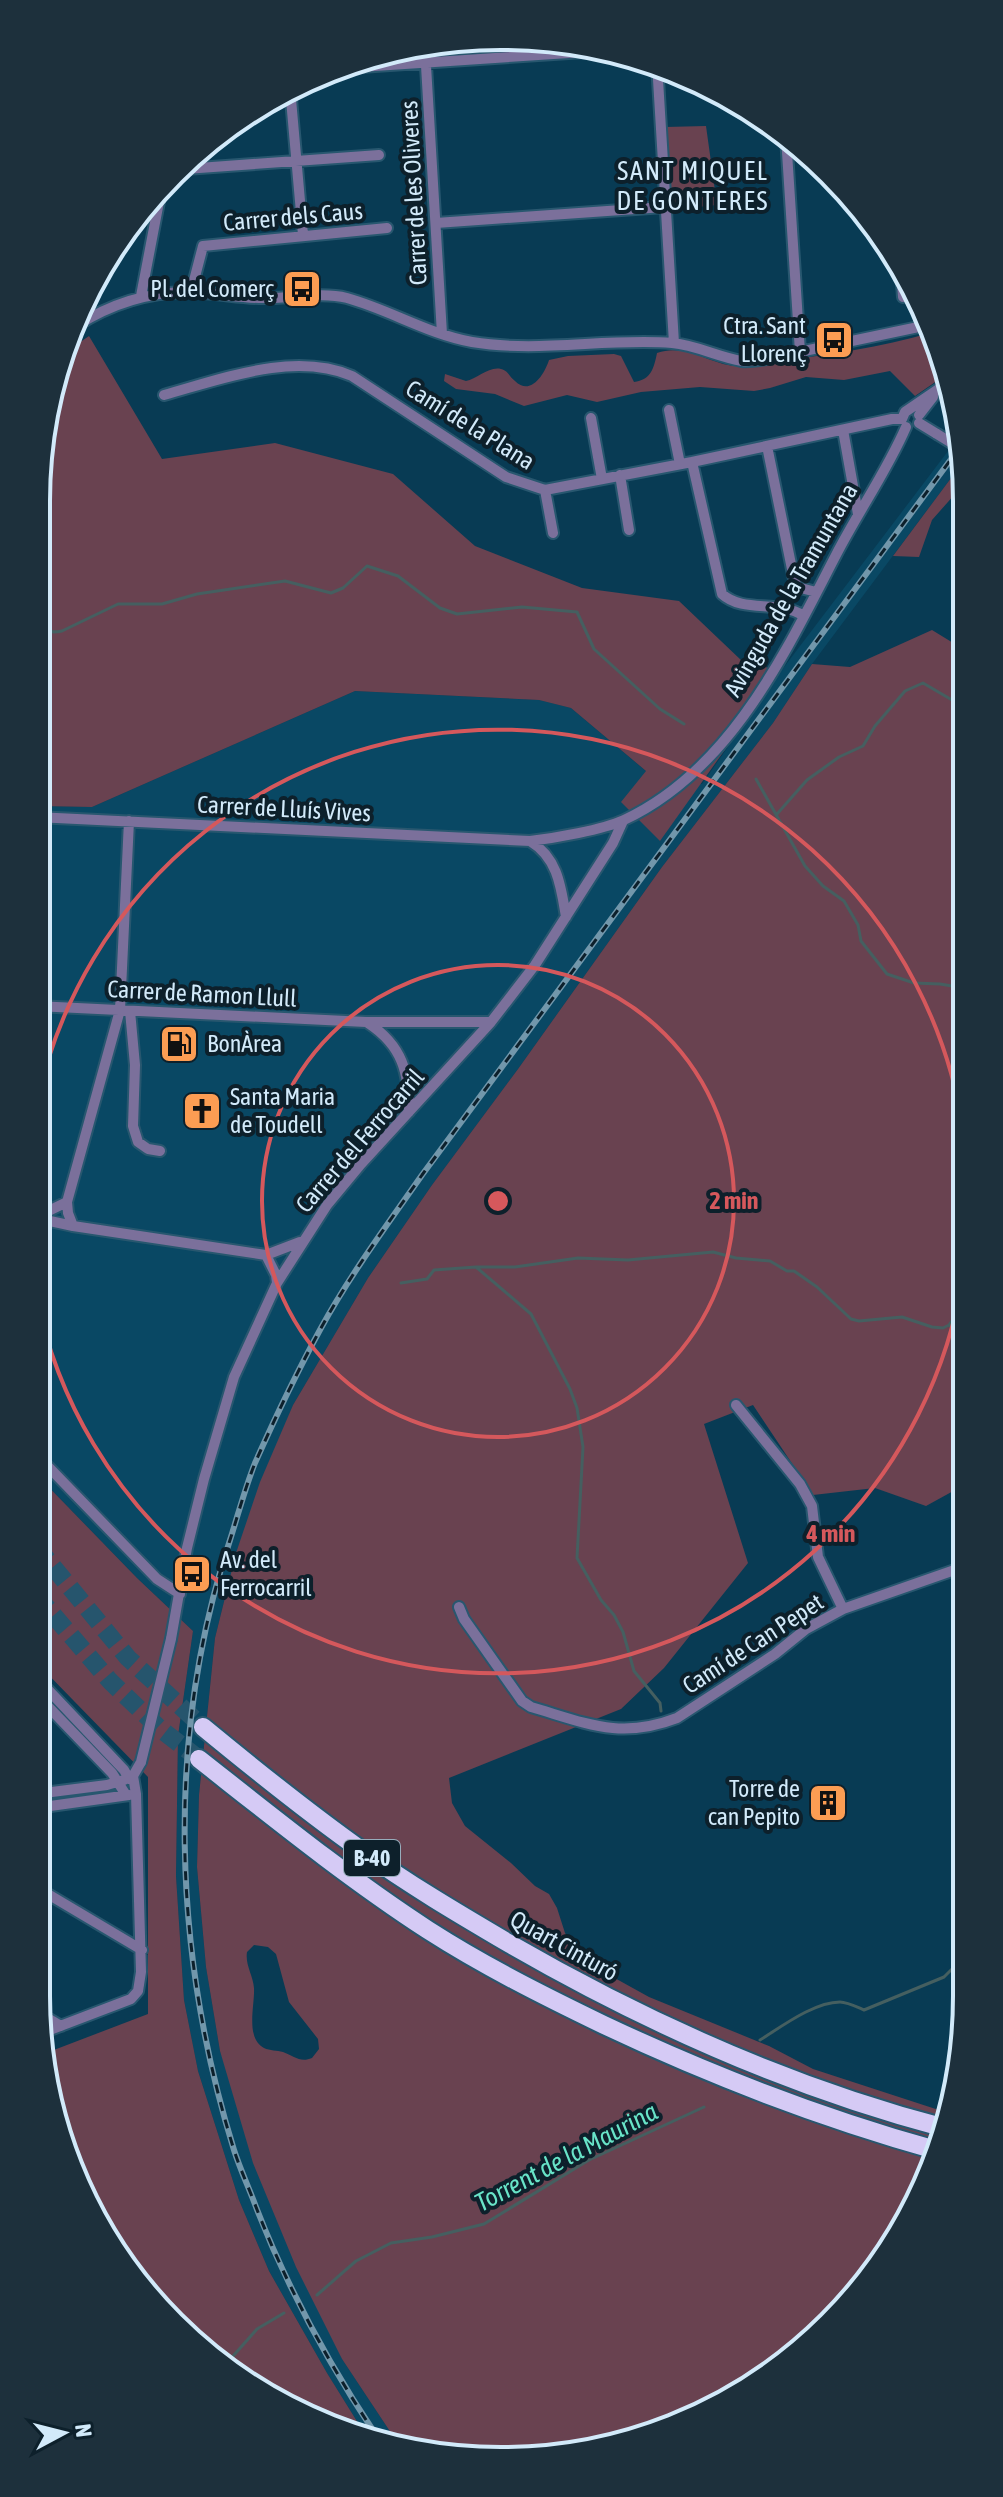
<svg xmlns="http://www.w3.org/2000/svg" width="1003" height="2497" font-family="'Asap Condensed',sans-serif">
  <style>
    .built { fill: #094864 }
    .green { fill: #694250; fill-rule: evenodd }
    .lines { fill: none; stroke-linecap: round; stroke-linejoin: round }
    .stream { stroke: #455f60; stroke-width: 3 }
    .motorway-tunnel { stroke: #26556d; stroke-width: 18; stroke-dasharray: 18 9; stroke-linecap: butt }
    .minor-casing { stroke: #28576f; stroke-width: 14 }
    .motorway-casing { stroke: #28576f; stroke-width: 22 }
    .minor { stroke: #7b709b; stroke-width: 10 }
    .motorway { stroke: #d5caf5; stroke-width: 18 }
    .rail-casing { stroke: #7297ab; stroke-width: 6 }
    .rail { stroke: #0d202b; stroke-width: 3; stroke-dasharray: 9; stroke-linecap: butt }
    .minor-bridge-casing { stroke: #28576f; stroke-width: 14; stroke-linecap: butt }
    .minor-bridge { stroke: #7b709b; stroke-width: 10 }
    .ring { fill: none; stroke: #d5585c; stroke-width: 4 }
    .labels { text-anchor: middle; stroke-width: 8; stroke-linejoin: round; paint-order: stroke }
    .shield { fill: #0d202b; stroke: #97adbc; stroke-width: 2 }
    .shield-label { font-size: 22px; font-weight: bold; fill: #d2eafa }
    .street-label { font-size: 24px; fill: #d2eafa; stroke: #0d202b }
    .poi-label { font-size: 24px; fill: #d2eafa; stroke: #0d202b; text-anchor: end }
    .neighbourhood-label { font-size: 26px; letter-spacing: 2px; fill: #d2eafa; stroke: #0d202b }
    .water-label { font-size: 26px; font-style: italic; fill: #68e4c8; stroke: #0d202b }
    .rim { fill: none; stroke: #d2eafa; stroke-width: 4 }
    .centre { fill: #d5585c; stroke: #0d202b; stroke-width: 4 }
    .ring-label { font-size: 24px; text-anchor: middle; font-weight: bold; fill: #d5585c; stroke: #0d202b; stroke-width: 8; stroke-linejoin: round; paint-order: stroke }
  </style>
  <rect width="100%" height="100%" fill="#083b54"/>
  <path class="built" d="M961 434 963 462 812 664 773 723 662 867 518 1069 432 1185 368 1278 293 1405 236 1553 215 1638 199 1795 197 1867 206 1967 220 2051 342 2359 397 2442 363 2431 327 2373 269 2271 239 2200 198 2071 184 2000 176 1876 178 1736 193 1631 137 1578 36 1474V806L92 807 355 691 539 700 571 708 647 772 702 784 781 671Z"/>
  <path class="green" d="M706 126 717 205 669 210 665 127Z
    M930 333 944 376 915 396 890 371 844 380 806 377 770 388 754 391 700 387 641 392 597 402 567 395 524 406 495 394 456 389 444 381 445 374 466 381C477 379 489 366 501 369 509 371 509 377 515 381 531 397 545 373 549 360L568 356 614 354 621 356 634 382C651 380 654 368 657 353 686 343 709 364 735 366 749 367 764 362 778 361 829 355 881 347 930 333Z
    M89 336 162 459 275 443 393 474 475 546 582 588 679 601 742 661 781 671 660 841 621 802 646 771 571 708 539 700 355 691 92 807 36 806V502L60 356Z
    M963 462V485L932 520 919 557 893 556Z
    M932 630 963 649 966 1484 926 1506 875 1488 813 1495 753 1405 704 1424 748 1563 664 1668 621 1709 449 1778 452 1803 465 1826 511 1863 535 1886 549 1894 557 1908 565 1933 574 1947 593 1966 649 1997 769 2046 813 2069 948 2113 942 2145 871 2279 735 2398 592 2452 440 2457 397 2442 342 2359 296 2267 253 2163 220 2051 206 1967 197 1867 199 1795 215 1638 236 1553 260 1482 293 1405 368 1278 432 1185 518 1069 662 867 773 723 812 664 850 667ZM254 1945 268 1947 276 1954 289 2002 318 2039 319 2049 312 2058C300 2063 294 2056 283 2052 277 2050 270 2051 264 2048 245 2038 255 2005 254 1988 253 1975 245 1965 247 1952Z
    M36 1474 137 1578 193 1631 178 1736 176 1876 184 2000 198 2071 239 2200 269 2271 327 2373 363 2431 269 2399 151 2302 61 2146 46 2053 148 2014V1777L36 1662Z"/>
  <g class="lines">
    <path class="stream" d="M36 625C43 632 52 633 62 631L118 604H162L197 594 285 581 331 593 343 588 367 566 398 576 440 608 457 614 522 607 577 612 594 649 660 709 684 724
      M756 779 805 866 823 886 844 901 858 925 861 941 887 974 914 983 940 984 964 988
      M777 814 807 780 839 757 863 746 875 726 905 691 923 683 964 707
      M476 1267H515L578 1258 628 1260 713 1252 736 1258 770 1261 787 1271H794L817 1287 851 1319 859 1321 902 1317 932 1327 943 1328 949 1325 955 1317 965 1292
      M401 1283 427 1279 434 1270 476 1267 531 1314 570 1389 577 1408 583 1447 577 1558 601 1600 614 1615 623 1632 634 1671 660 1703 661 1711
      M949 1325 965 1336
      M760 2040C781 2027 814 2002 840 2002 847 2002 857 2007 864 2010L944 1977 955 1966 960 1943 967 1940
      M317 2295 356 2261 391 2243 432 2237 484 2224 589 2160 704 2107
      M226 2364 257 2329 284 2313"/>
    <path class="motorway-tunnel" d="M36 1546 128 1658 203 1727
      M36 1595 110 1681 159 1728 199 1759"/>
    <defs>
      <path id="minor" d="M425 49 442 334
        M657 63 674 343
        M360 67 584 52
        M290 88 303 235
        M786 137 800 352
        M185 169 379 155
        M436 223 664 207
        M901 269 903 297
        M191 292 203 246 387 228
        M141 296 162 186
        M76 326C114 302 156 289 202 293 224 294 246 299 268 298 293 298 323 292 347 298 390 310 428 334 472 342 539 353 605 338 672 343 696 345 718 357 742 361 749 362 759 360 766 359L928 325
        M164 395C222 379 294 351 352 376L506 477 545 490 692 462 892 419H902
        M669 410 680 464
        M919 415 933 397
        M591 418 602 479
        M902 419 905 412 946 384
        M919 423 937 434
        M843 430 858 514
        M767 446 794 579 797 587 816 592
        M692 462 722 594C744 614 778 599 804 616
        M620 475 629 530
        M545 490 553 533
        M36 817 530 841C558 858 561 887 566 917
        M530 841C555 838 602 830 624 820 731 770 785 653 836 555 858 512 887 471 906 427
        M36 1006 366 1022H491
        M130 1011 135 1065 133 1126 138 1142 148 1149 160 1151
        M368 1023C403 1046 409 1073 409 1112
        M36 1217 67 1202
        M36 1218 73 1226 266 1255 300 1242
        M73 1226 68 1213 67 1202 120 1010 129 821
        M266 1255 276 1275 277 1283
        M736 1405 800 1484 812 1506 818 1557 843 1609
        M36 1454 157 1579 180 1594
        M459 1607 464 1619 522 1701 531 1707C586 1723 620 1740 677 1718L775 1654 806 1629 843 1609 966 1566
        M171 1639 187 1548 204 1479 234 1377 277 1283 327 1205 361 1164 491 1022 535 965 613 843 623 821
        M36 1677 124 1770 129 1779
        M36 1694 112 1773 126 1795
        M36 1794 107 1785 124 1780
        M36 1808 129 1795
        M36 1887 142 1950
        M39 2013 61 2026
        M42 2033 131 1999 138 1991 141 1972 136 1794 133 1776 141 1762"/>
      <path id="motorway" d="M203 1727C254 1769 306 1811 361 1850 408 1884 459 1914 510 1944 647 2023 792 2088 945 2128
        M199 1759C274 1818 348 1878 428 1930 484 1966 544 1996 604 2025 712 2076 824 2119 939 2151"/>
    </defs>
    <use href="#minor" class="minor-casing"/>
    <use href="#motorway" class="motorway-casing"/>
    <use href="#minor" class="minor"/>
    <use href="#motorway" class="motorway"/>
    <defs>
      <path id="rail" d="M376 2435C328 2363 287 2287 256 2207 249 2188 240 2169 234 2150 173 1953 165 1737 230 1540 238 1515 245 1488 255 1463 275 1418 297 1372 321 1328 350 1275 387 1225 422 1175L963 443"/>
    </defs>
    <use href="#rail" class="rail-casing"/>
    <use href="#rail" class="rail"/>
    <defs>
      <path id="minor-bridge" d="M937 434 963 450
        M141 1762 171 1639"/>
    </defs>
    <use href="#minor-bridge" class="minor-bridge-casing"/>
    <use href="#minor-bridge" class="minor-bridge"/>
  </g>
  <g class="ring">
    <circle cx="498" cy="1201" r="236"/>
    <path d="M965 1262A471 471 0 0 1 36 1295M36 1107A471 471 0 0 1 964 1135"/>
  </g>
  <defs>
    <symbol id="bus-square" viewBox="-11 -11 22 22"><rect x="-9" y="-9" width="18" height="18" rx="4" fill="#fc9d53" stroke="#0d202b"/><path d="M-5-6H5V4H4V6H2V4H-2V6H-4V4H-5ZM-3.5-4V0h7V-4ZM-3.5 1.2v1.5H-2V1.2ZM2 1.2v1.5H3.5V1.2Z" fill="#111"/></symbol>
    <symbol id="fuel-square" viewBox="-11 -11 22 22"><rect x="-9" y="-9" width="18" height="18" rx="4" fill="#fc9d53" stroke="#0d202b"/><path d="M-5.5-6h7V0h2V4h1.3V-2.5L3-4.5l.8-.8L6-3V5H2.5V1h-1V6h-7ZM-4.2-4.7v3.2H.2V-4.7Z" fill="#111"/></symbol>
    <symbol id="church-square" viewBox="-11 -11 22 22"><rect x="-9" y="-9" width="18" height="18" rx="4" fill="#fc9d53" stroke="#0d202b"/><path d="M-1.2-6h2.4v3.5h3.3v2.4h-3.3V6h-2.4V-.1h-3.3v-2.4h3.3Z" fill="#111"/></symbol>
    <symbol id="building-square" viewBox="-11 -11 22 22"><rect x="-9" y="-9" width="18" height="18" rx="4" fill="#fc9d53" stroke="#0d202b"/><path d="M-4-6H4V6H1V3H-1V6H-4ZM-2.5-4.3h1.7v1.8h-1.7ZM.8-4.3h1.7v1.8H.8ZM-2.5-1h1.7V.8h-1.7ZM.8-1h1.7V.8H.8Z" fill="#111"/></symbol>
  </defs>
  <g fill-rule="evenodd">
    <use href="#bus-square" x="280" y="267" width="44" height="44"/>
    <use href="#bus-square" x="812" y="318" width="44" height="44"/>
    <use href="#fuel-square" x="157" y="1022" width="44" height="44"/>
    <use href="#church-square" x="180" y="1089" width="44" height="44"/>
    <use href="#bus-square" x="170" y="1552" width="44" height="44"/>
    <use href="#building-square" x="806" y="1781" width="44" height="44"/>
  </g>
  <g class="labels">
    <rect class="shield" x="344" y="1840" width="56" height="36" rx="6"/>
    <g class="shield-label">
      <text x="372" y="1866">B-40</text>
    </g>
    <g class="street-label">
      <text transform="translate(414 193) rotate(-93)" y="8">Carrer de les Oliveres</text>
      <text transform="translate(293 217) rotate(-5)" y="8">Carrer dels Caus</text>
      <text transform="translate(470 425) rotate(32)" y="8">Camí de la Plana</text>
      <text transform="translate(791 590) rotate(-60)" y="8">Avinguda de la Tramuntana</text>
      <text transform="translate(284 809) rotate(3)" y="8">Carrer de Lluís Vives</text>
      <text transform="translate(202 994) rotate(3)" y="8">Carrer de Ramon Llull</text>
      <text transform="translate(360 1141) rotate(-49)" y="8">Carrer del Ferrocarril</text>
      <text transform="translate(753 1644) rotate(-33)" y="8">Camí de Can Pepet</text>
      <text transform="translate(564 1946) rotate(29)" y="8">Quart Cinturó</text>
    </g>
    <g class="poi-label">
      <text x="274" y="297">Pl. del Comerç</text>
      <text x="806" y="334">Ctra. Sant<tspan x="806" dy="28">Llorenç</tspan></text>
      <text x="207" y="1052" text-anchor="start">BonÀrea</text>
      <text x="230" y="1105" text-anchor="start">Santa Maria<tspan x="230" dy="28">de Toudell</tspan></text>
      <text x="220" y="1568" text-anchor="start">Av. del<tspan x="220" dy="28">Ferrocarril</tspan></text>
      <text x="800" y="1797">Torre de<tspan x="800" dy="28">can Pepito</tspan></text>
    </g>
    <g class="neighbourhood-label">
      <text x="693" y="180">SANT MIQUEL<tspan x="693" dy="30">DE GONTERES</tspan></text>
    </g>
    <g class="water-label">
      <text transform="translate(566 2157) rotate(-28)" y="9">Torrent de la Maurina</text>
    </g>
  </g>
  <path d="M0 0H1003V2497H0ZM501 50H502A451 451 0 0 1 953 501V1996A451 451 0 0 1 502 2447H501A451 451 0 0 1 50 1996V501A451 451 0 0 1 501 50Z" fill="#1d303c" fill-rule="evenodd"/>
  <path class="rim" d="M501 50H502A451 451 0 0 1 953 501V1996A451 451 0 0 1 502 2447H501A451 451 0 0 1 50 1996V501A451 451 0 0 1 501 50Z"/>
  <circle cx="498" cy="1201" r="12" class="centre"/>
  <g class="ring-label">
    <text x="734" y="1209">2 min</text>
    <text x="831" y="1542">4 min</text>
  </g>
  <g transform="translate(64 2433) rotate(83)" stroke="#0d202b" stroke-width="6" paint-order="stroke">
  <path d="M0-6L14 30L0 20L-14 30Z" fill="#d2eafa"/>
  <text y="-12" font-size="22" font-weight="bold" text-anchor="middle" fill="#d2eafa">N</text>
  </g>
</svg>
